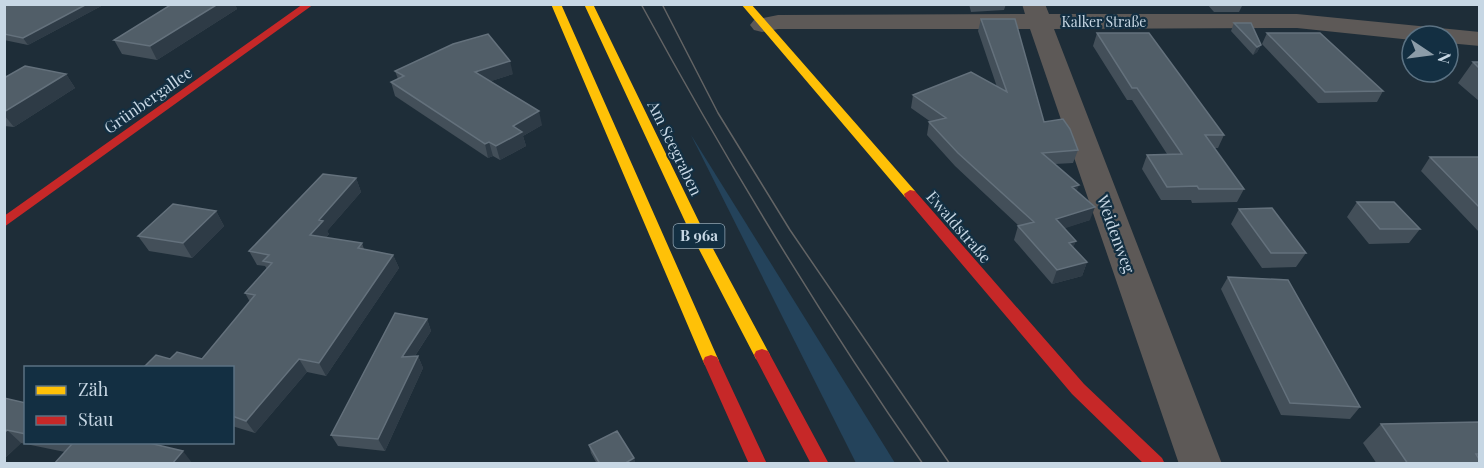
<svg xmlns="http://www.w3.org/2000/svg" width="1484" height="468" font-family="'Playfair Display',serif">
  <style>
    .green { fill: #24435b }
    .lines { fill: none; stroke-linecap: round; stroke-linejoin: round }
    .street { fill: #5d5957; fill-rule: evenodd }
    .slow { fill: #ffc107; fill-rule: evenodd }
    .jam { fill: #c62828; fill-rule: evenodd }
    .tram { stroke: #636465; stroke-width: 1.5 }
    .wall { fill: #434f59 }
    .shaded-wall { fill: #2e3b46 }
    .building { fill: #515e68; stroke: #64717c; stroke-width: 1.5 }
    .labels { text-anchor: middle; stroke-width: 4.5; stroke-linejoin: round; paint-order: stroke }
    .far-street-label { font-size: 14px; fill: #c7d7e4; stroke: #132f42 }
    .shield { fill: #132f42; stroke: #91a5b3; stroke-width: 1.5 }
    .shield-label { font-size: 15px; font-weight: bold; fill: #c7d7e4 }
    .street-label { font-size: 16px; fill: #c7d7e4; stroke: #132f42 }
  </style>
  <rect width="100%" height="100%" fill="#1e2d38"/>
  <path class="green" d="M691 135 895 463H856Z"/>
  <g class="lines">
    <path class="street" d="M1022 4H1045L1049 14H1297L1480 32V46L1448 43V36H1412V40L1297 28 1054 29 1222 464H1179L1030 29H778L762 32 754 30 750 25 754 20 778 15 1025 14Z"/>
    <path class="slow" d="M551 4H561L719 361 717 365 711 367 705 365 703 361Z
      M584 4H593L703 230 770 355 768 359 762 361 756 359 689 230Z
      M741 4H751L915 191 916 194 915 197H905Z"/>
    <path class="jam" d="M303 4H314L4 227V216Z
      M910 190 915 191 1084 384 1162 458 1165 464H1144L1072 394 905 197 904 194Z
      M762 349 768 351 829 464H811L754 355 756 351Z
      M711 355 717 357 719 361 767 464H749L703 361 705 357Z"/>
    <path class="tram" d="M641 4C727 162 820 316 923 464
      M662 4 718 113 790 230 950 464"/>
  </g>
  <path class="wall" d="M4 4H105L28 45 4 40Z
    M172 4H235L237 9 157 60 122 54 114 40Z
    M969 4H1006L1004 10 971 12Z
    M1207 4H1243L1239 12H1214Z
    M981 19 1044 122 1078 150 1073 163 1055 164 1076 191 1090 220 1064 228 1076 241 1073 247 1087 262 1082 276 1052 284 1014 240 1018 226H1019L955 166 927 135 929 122H931L911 108 913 95 997 87 978 31Z
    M1234 23 1261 45 1257 52 1253 55 1231 31Z
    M1097 33 1224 135 1218 148H1214L1244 189 1237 202 1192 203 1191 200H1161L1142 169 1147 155 1167 154 1132 100H1127L1093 46Z
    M1267 33 1383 91 1377 102 1318 103 1262 44Z
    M1473 62H1479V101L1458 83Z
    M395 71 513 74 491 81 542 125 523 136 526 146 500 160 493 156 488 158 395 96 391 82 398 79Z
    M66 74 75 88 14 127 4 126V78Z
    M1430 157H1479V232L1421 171Z
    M356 178 361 192 327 231 329 234 326 238 362 243 364 249 393 255 399 268 326 376 307 372 255 433 232 426V368L170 359H202L250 302 245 293 267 269 265 266 257 265 249 251Z
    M1357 202 1420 229 1409 243 1369 244 1347 217Z
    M1239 209 1306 253 1296 267 1262 268 1231 224Z
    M216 211 224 226 192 258 149 251 138 236Z
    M1228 277 1360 407 1350 419 1281 415 1221 289Z
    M427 319 431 331 415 356H418L423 368 385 451 338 446 331 435Z
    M4 398 26 403V442H150L149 444 65 452 21 443 4 459Z
    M1479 422V464H1377L1363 443 1381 424Z
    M589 445 634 458 635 464H597L591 453Z"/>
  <path class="shaded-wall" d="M87 4H105L28 45 23 38Z
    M218 4H235L237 9 157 60 150 46Z
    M1261 45 1257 52 1253 55 1257 47Z
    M510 61 513 74 479 85 475 72Z
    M66 74 75 88 14 127 4 115V112Z
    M539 111 542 125 523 136 526 146 500 160 496 146 513 126Z
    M489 142 493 156 488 158 485 144Z
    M356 178 361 192 327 231 329 234 317 248 310 235 319 220Z
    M1079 185 1074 198 1072 187Z
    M1095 207 1090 220 1051 233 1056 219Z
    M216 211 224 226 192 258 183 243Z
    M1076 241 1070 254 1069 243Z
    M393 255 399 268 326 376 319 363Z
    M1087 262 1082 276 1052 284 1057 270Z
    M427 319 431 331 407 368 402 357Z
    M418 356 423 368 385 451 378 439Z
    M299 359 307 372 255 433 246 421Z
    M7 430 21 443 4 459V433Z
    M183 451 193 464H172Z
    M634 458 635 464H624Z"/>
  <path class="building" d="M4 4H87L23 38 4 34Z
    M172 4H218L150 46 114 40Z
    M981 19H1015L1044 122 1063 119 1070 129 1078 150 1042 153 1079 185 1072 187 1095 207 1056 219 1076 241 1069 243 1087 262 1057 270 1018 226 1034 222 958 153 929 122 946 118 913 95 971 72 1007 92Z
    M1234 23H1251L1261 45 1257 47Z
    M1097 33H1149L1224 135H1205L1244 189H1199L1197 186 1167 187 1147 155 1182 154 1137 88H1132Z
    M1267 33H1320L1383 91 1325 92Z
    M488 34 510 61 475 72 539 111 513 126 522 132 496 146 489 142 485 144 391 82 404 76 395 71 453 44Z
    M1473 62H1479V68Z
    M25 66 66 74 4 112V78Z
    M1430 157H1479V207Z
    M323 174 356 178 319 220 323 221 310 235 362 243 358 248 393 255 319 363 299 359 246 421 232 416V368H143L156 355 170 359 177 352 202 359 255 295 245 293 272 263 263 261 269 255 249 251Z
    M1357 202H1394L1420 229H1380Z
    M173 204 216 211 183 243 138 236Z
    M1272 208 1306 253H1271L1239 209Z
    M1228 277 1288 280 1360 407 1290 403Z
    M395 313 427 319 402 357 418 356 378 439 331 435Z
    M4 398 26 403V434L7 430 4 433Z
    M1479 422V454H1476L1479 459V464H1408L1381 424Z
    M617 431 634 458 624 464H600L589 445Z
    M65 442H145L183 451 172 464H54L72 444Z"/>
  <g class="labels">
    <g class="far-street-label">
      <text x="1104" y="27">Kalker Straße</text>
    </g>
    <rect class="shield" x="673.5" y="224" width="51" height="24" rx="4.5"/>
    <g class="shield-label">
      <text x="699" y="241">B 96a</text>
    </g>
    <g class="street-label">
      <text transform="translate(148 100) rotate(-35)" y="6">Grünbergallee</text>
      <text transform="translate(675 148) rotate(64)" y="6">Am Seegraben</text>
      <text transform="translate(959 227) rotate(49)" y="6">Ewaldstraße</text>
      <text transform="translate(1116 234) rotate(70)" y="6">Weidenweg</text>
    </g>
  </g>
  <rect width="1484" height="468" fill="none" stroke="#c7d7e4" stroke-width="12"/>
  <rect x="24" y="366" width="210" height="78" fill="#132f42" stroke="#5b7283" stroke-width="1.5"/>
  <rect x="36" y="386" width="30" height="9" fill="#ffc107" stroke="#5b7283" stroke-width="1.5"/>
  <text x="78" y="396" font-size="18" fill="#c7d7e4">Zäh</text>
  <rect x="36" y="416" width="30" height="9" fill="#c62828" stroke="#5b7283" stroke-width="1.5"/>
  <text x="78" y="426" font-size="18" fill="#c7d7e4">Stau</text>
  <g transform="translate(1430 54) rotate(103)"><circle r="28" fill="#132f42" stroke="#5b7283" stroke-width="1.5"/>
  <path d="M0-4.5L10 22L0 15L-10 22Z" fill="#8c9ca8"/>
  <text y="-9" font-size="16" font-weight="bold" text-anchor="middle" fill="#c7d7e4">N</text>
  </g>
</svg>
